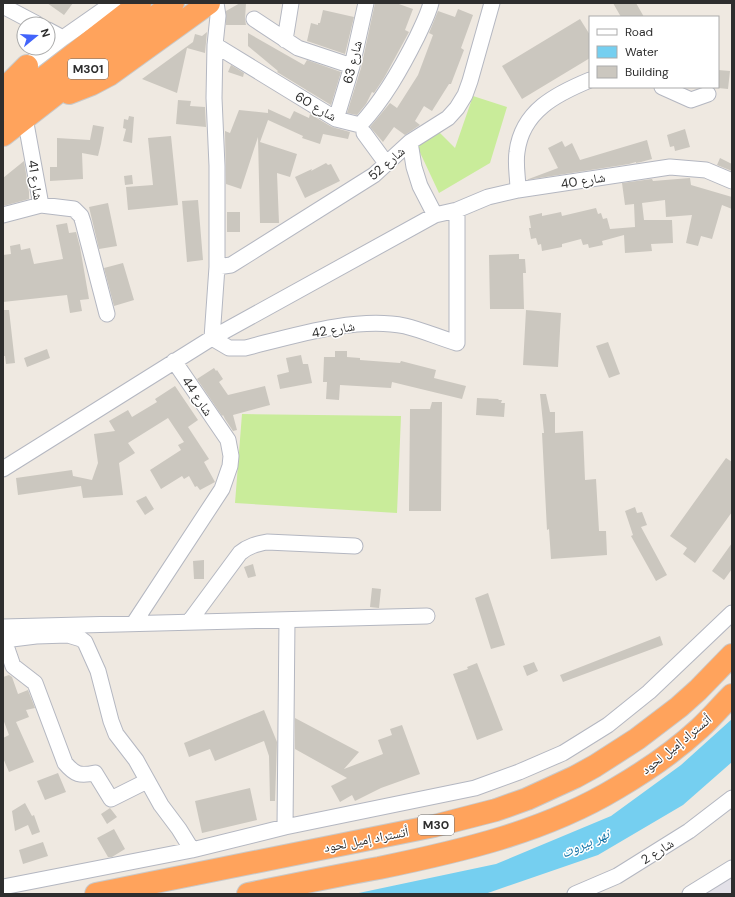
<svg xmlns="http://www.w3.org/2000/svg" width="735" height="897" font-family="'DM Sans','Noto Naskh Arabic',sans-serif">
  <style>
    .industrial { fill: #e3e1e8 }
    .pitch { fill: #c9ec9a }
    .water { fill: #75cff0 }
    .building { fill: #cbc7bf }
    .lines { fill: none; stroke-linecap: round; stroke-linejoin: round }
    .minor-casing { stroke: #b4b7c1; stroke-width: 17 }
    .highway-casing { stroke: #c9c9c9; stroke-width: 24 }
    .minor { stroke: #fff; stroke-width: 15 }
    .highway { stroke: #ffa35c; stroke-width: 22 }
    .labels { text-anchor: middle; stroke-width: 3; stroke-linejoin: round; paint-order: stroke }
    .shield { fill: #fff; stroke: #6d6d6d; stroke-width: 1 }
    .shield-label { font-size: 12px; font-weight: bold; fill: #2e2e2e }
    .street-label { font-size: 13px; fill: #2e2e2e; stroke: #fff }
    .water-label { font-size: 14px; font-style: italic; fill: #0d6fa3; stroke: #fff }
  </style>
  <rect width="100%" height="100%" fill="#efe9e1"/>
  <path class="industrial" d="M732 878V894H703Z"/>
  <path class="pitch" d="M473 96 507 107 490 163 439 193 416 144 439 132 455 148Z
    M242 414 401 416 397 513 235 503Z"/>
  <path class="water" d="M732 719V762L683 805 598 855 485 894H354L496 864 611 816 681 765Z"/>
  <path class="building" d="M47 3H73L64 15Z
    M240 3H246L245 19 246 25H226V11Z
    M375 3H396L413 9 405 30 409 32 384 78 374 93 372 92 366 104 357 115 347 113 361 68Z
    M613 3H636L644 17H621Z
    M458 9 473 15 461 48 464 50 451 84H449L432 111 424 106 415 121 420 125 405 135 394 127 383 142 370 127 390 103 397 108 418 75 433 35 429 33 438 11 455 17Z
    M323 10 354 17 345 54 307 41 311 23 318 25V23H320Z
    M580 19 590 35V58L522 99 502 66Z
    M207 32 205 53 187 48 177 93 142 79 193 42 195 34 202 36Z
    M248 33 304 65 307 60 341 72 331 105 277 72 278 71 248 46Z
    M231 65 244 73 243 77 228 72Z
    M718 70 730 71 728 89 718 88Z
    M178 100 191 101 190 106 205 107 206 127 176 124Z
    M268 109 290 119 294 111 309 118 310 114 332 127 350 132 348 139 323 134 320 144 302 138 303 136 268 120 260 142 297 154 290 177 277 173 279 223H260L258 137 241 189 226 184 225 132V131L230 133 239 110 268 113Z
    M129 116 134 117 132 143 123 141 126 129 123 128 124 119 128 120Z
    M93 125 104 127 101 144 98 156 82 153 83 179 50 181V167H57V138L90 140Z
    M685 129 690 147 675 151 674 146 670 147 667 135Z
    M171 136 178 205 128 210 126 187 153 185 148 138Z
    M647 140 652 159 641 162 636 163V162L629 164 526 180 558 168 548 148 562 141 565 147 572 143 580 160Z
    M720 158 732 164V171L717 165Z
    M24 161 29 192V199L3 206V178Z
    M326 163 328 165 331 164 340 181 305 198 295 177 312 169 311 171Z
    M132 175 133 184 125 185 124 176Z
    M690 178 691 185 732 197V209L722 205 712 239 701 236 698 246 686 243 692 215 666 217 665 200 642 203 644 220H672L673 243 651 244 652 251 625 253 624 235 602 241 603 245 589 248 588 244 583 245 581 239 562 244V247L542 251 541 244 538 245 536 238 531 239 529 228H531L529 216 542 213V216L561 212 562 216 596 208 598 214 601 213 603 219 607 218 610 229 635 227 634 204 625 205 622 183 652 179 653 181Z
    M198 200 203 260 187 262 182 201Z
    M108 203 117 246 99 249 89 207Z
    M227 212H240V232H227Z
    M67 223 69 233 76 232 80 247 89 299 80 300 82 311 70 313 67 295 3 302V255L11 254 10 246 20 244 21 250 30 248 34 264 63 259 56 225Z
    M519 254V259H525L526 273H523L524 309H490L489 255Z
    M123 263 134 300 114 306 104 268Z
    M3 310H9L15 363 6 364 5 356H3Z
    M526 310 561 313 558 367 523 365Z
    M608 342 620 374 609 378 596 346Z
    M47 349 50 358 27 367 24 358Z
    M335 351H347V357L360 358V360L400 363 401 361 436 370 434 378 466 386 462 399 392 382 391 388 340 385 339 400 326 399 327 382H323L324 357H335Z
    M301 355 303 364H308L312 383 280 389 277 375 289 372 286 358Z
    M214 368 216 371 217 370 223 379 219 382 228 395 265 386 270 405 233 415 237 430 233 431 225 419 223 415 222 416 197 379Z
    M175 386 198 420 188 427 209 459 204 462 215 482 200 490 197 486 195 487 189 476 184 479 182 476 161 489 150 470 181 450 178 445 184 442 168 418 128 443 135 453 119 463 123 495 83 498 81 486 18 495 16 478 72 470 73 476 92 480 98 463 94 434 115 431 109 421 128 410 132 417 157 402 155 399Z
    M540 394H546L550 412H555V433L583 431 585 480 596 479 599 531H606L607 555 551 559 549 529 547 530 542 433H544Z
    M477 398 499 399 498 400H502L501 403H505L504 417 476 415Z
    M432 402H442L441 511H409L410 409H430Z
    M726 458 732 462V512L695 563 683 554 687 548 670 536Z
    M146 496 154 509 145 515 136 501Z
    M635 507 637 513 642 512 647 525 641 527 667 575 656 581 631 536 633 535 625 511Z
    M732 543V569L724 580 712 571Z
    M204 560V579H194L193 561Z
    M253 564 256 576 248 578 244 567Z
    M372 588 381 589 379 608 370 607Z
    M488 593 505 645 491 649 475 598Z
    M660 636 663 645 563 682 560 675Z
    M534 662 538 671 527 676 523 666Z
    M477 663 503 730 477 740 453 674 468 669 467 667Z
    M9 675 12 677 18 694 28 690 35 708 26 710 29 717 16 722 34 762 9 772 3 758V738L9 735 3 719V677Z
    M264 710 277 742 275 801H270L269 756 264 741 215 761 210 749 189 757 184 743Z
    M295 718 359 752 344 769 383 754 378 740 392 735 390 729 402 725 420 774 381 788 355 801 352 795 340 802 331 786 347 778 295 749Z
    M58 773 66 792 45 800 37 781Z
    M250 788 257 820 202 833 195 801Z
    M25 803 32 816 34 815 40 832 32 835 28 825 15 831 12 811Z
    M110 808 117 817 107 824 101 814Z
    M114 829 125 849 112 857H108L97 838Z
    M43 842 48 856 23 864 19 850Z"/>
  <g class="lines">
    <defs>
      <path id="minor" d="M216 3 218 16 215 45 214 98 217 166V267L212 338 229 348H245C293 336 356 316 405 326 422 330 440 338 457 343V210
        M3 6 37 24
        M254 19 298 48 352 66
        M48 30 63 38
        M285 40 291 3
        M215 45 336 119 360 125C384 99 401 69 417 37 422 26 428 15 431 3
        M20 71 63 38 113 3
        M662 87 691 100 708 94
        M25 118 41 205
        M336 119 352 66 366 3
        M364 133 386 163
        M410 142 414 167 420 186 435 215
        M518 190C518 178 515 164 517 152 522 111 556 94 590 80
        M3 215 41 205 74 209 81 216 83 222 107 314
        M217 267 231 265 374 175 410 142 448 118 457 108 465 95 470 81 492 3
        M3 469 212 338 435 215 457 210 488 197 518 190 670 167 706 170 732 181
        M189 622 240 553C248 546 257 544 267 542L355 546
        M134 623 222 489 230 466 231 456 228 440 174 361
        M3 627 427 616
        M3 638 4 640 36 636 68 635 81 639 85 642 98 671 111 721 116 734 136 760 161 805 179 829 192 850
        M4 640 13 666 35 683 65 763C75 775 80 776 95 773L111 799 147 781
        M285 827 287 620
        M3 887 192 850 285 827 475 788 519 772 563 753 608 725 649 692 732 613
        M575 894 617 876 689 831 732 798
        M690 894 732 868"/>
      <path id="highway" d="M3 90 27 66
        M69 93 92 84 109 75 209 3
        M3 109 140 3
        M3 135 173 3
        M96 894 434 826 496 810 527 799 575 777 595 766 637 739 679 707 698 690 732 655
        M248 894C292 885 335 876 379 868 461 851 544 832 617 788 646 771 675 751 700 728 711 718 721 706 732 695"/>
    </defs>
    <use href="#minor" class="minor-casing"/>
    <use href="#highway" class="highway-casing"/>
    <use href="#minor" class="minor"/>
    <use href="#highway" class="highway"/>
  </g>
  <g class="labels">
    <g class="shield">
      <rect x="68" y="59" width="40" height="20" rx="3"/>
      <rect x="418" y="815" width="36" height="20" rx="3"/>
    </g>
    <g class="shield-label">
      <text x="88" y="73">M301</text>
      <text x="436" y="829">M30</text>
    </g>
    <g class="street-label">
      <text transform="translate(352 62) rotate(-76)" y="5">شارع 63</text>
      <text transform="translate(316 106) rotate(30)" y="5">شارع 60</text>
      <text transform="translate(386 163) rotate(-41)" y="5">شارع 52</text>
      <text transform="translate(36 180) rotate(82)" y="5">شارع 41</text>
      <text transform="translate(583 180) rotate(-9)" y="5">شارع 40</text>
      <text transform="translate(333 329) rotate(-10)" y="5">شارع 42</text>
      <text transform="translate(198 396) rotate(56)" y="5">شارع 44</text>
      <text transform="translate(676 744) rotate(-39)" y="5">أتستراد إميل لحود</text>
      <text transform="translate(366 839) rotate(-11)" y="5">أتستراد إميل لحود</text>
      <text transform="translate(657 851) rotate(-32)" y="5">شارع 2</text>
    </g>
    <g class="water-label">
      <text transform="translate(585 843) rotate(-24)" y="5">نهر بيروت</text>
    </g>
  </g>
  <rect width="735" height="897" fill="none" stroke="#2e2e2e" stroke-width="8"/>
  <rect x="589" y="16" width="130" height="72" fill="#ffffff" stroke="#ababab"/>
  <rect x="597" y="29" width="20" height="6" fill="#ffffff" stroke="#ababab"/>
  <text x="625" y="36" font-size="12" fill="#2e2e2e">Road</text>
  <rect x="597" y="46" width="20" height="12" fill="#75cff0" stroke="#ababab"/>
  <text x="625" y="56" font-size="12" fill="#2e2e2e">Water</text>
  <rect x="597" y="66" width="20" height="12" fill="#cbc7bf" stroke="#ababab"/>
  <text x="625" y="76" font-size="12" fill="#2e2e2e">Building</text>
  <g transform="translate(36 36) rotate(72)"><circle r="19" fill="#ffffff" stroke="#ababab"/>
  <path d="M0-3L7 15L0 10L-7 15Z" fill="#4264fb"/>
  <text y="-6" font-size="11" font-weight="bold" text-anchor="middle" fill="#2e2e2e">N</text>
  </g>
</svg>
